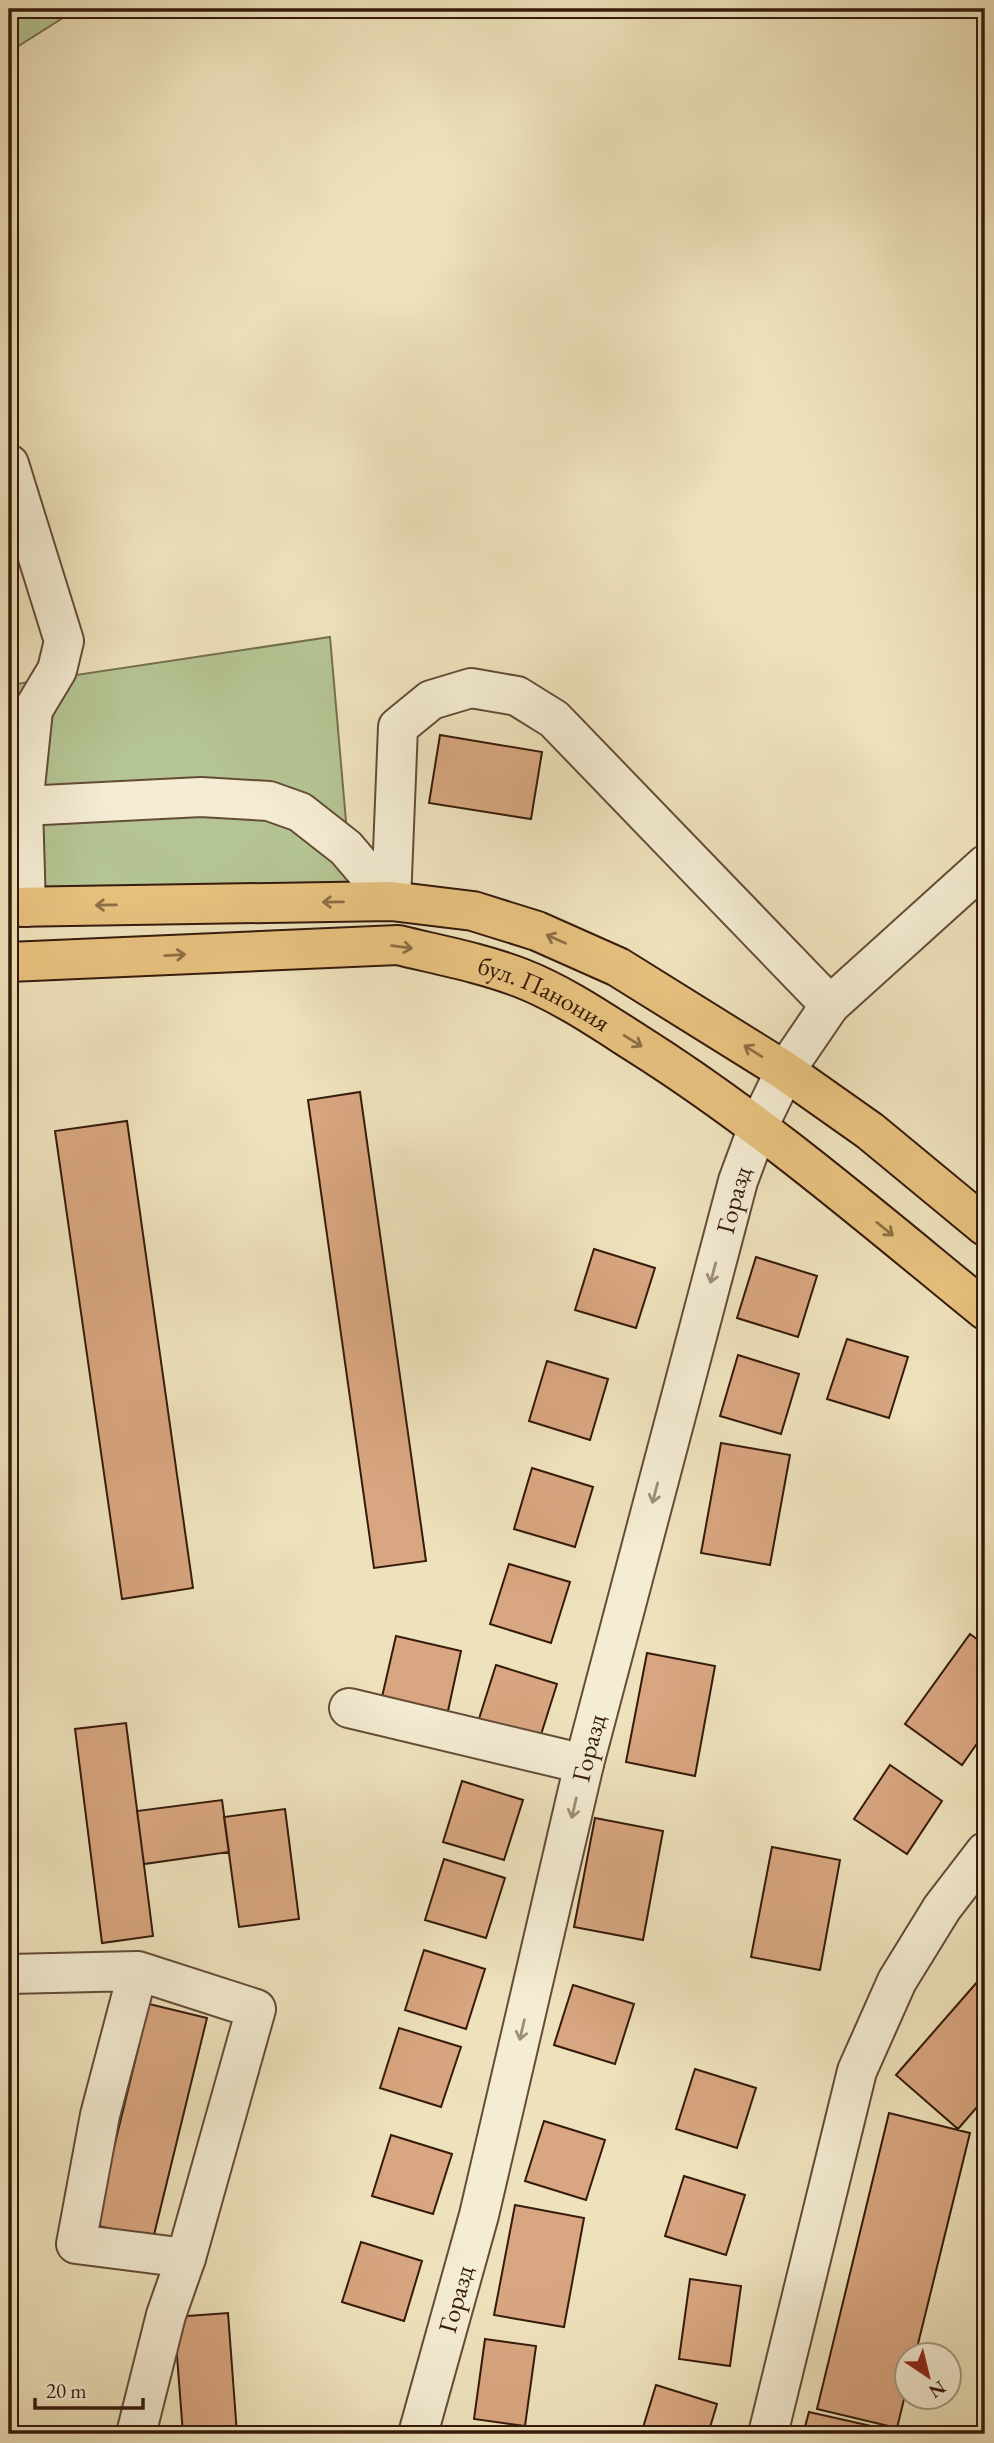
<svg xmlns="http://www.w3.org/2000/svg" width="994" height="2443" font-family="'EB Garamond',serif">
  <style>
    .green { fill: #b5c493; stroke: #766f4f; stroke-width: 2 }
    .building { fill: #d8a680; stroke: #361a0b; stroke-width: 2 }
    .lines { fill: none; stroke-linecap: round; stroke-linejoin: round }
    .minor-casing { stroke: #644c37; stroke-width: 42 }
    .major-casing { stroke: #361a0b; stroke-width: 42 }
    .minor { stroke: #f4ecd3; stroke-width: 38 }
    .major { stroke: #e7c17e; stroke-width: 38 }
    .oneway { stroke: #8e6e44 }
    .oneway2 { stroke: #9e8e79 }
    .labels { text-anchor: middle; stroke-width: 5; stroke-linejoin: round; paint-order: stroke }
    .street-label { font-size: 26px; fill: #361a0b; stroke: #f4ecd3 }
  </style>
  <rect width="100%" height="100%" fill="#eee2bc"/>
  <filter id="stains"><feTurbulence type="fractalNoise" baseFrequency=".00286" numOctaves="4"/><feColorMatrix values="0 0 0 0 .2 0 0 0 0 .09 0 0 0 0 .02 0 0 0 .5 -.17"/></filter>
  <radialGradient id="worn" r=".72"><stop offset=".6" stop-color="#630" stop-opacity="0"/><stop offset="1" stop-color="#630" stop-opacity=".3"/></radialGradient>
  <path class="green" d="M9 9H77L9 52Z
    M330 637 353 902 9 907V685Z"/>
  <path class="building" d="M440 735 542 752 531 819 429 803Z
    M360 1092 426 1561 374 1568 308 1100Z
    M127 1121 193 1588 122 1599 55 1131Z
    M594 1249 655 1268 636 1328 575 1310Z
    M756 1257 817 1276 798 1337 737 1318Z
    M847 1339 908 1357 889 1418 827 1399Z
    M738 1355 799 1374 781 1434 720 1416Z
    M547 1361 608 1379 590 1440 529 1421Z
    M721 1443 790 1455 770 1565 701 1553Z
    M532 1468 593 1487 575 1547 514 1529Z
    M509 1564 570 1582 551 1643 490 1624Z
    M970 1634 985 1645V1732L962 1765 905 1724Z
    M396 1636 461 1651 448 1711 382 1697Z
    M647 1653 715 1666 695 1776 626 1762Z
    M496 1665 557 1684 538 1744 477 1725Z
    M126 1723 153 1936 102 1943 75 1729Z
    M890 1765 942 1801 907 1854 854 1819Z
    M462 1781 523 1800 504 1860 443 1842Z
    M222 1800 229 1852 144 1864 137 1811Z
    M285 1809 299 1919 239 1927 224 1817Z
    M595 1818 663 1831 643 1940 574 1927Z
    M772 1847 840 1860 820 1970 751 1957Z
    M444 1859 505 1878 486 1938 425 1920Z
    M424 1950 485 1969 466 2029 405 2010Z
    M985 1973V2098L958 2129 896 2075Z
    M573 1985 634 2004 615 2064 554 2045Z
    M149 2004 207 2018 153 2239 95 2225Z
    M399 2028 461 2047 441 2107 380 2088Z
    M695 2069 756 2088 737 2148 676 2129Z
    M889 2113 970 2133 915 2356H906V2391L897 2428 817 2409Z
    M544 2121 605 2140 586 2200 525 2181Z
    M391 2135 452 2154 433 2214 372 2196Z
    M684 2176 745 2195 726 2255 665 2236Z
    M515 2205 584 2218 564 2327 494 2315Z
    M361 2242 422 2261 404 2321 342 2302Z
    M690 2279 741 2286 730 2366 679 2359Z
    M228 2313 237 2434H183L174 2317Z
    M485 2339 536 2346 525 2426 474 2419Z
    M656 2385 717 2404 708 2434H641Z
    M809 2412 889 2430 888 2434H803Z"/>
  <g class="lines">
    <defs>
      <g id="minor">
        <path d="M9 464 64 641 57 670 33 710 23 806 26 907"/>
        <path d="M23 806 201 797 269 801 300 812 346 848 391 901"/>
        <path d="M391 901 398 727 431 700 471 688 517 696 554 719 830 1005"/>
        <path d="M349 1708 584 1764"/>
        <path d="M9 1974 138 1971 256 2009 186 2258 76 2244 100 2115 138 1971"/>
        <path d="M136 2434 166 2315 186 2258"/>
        <path id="s1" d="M418 2434 479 2215 584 1764 738 1181 758 1127 785 1071 830 1005 985 865"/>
        <path d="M768 2434 857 2071 897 1981 942 1908 985 1852"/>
      </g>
      <g id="major">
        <path d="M9 907 391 901 473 911 537 931 618 967 785 1071 870 1131 985 1226"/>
        <path id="s2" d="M9 962 398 945C439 955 482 963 521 978 562 994 600 1020 636 1043 760 1121 872 1218 985 1310"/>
      </g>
    </defs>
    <use href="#minor" class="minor-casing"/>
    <use href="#major" class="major-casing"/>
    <use href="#minor" class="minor"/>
    <use href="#major" class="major"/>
  </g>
  <defs><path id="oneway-shaft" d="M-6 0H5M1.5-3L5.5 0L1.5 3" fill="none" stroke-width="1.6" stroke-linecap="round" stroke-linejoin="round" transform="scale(1.75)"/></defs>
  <g class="oneway">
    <use href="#oneway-shaft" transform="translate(333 902) rotate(179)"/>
    <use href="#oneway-shaft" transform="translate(106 905) rotate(179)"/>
    <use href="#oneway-shaft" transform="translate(556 939) rotate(-156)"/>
    <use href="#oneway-shaft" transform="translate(402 947) rotate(8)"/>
    <use href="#oneway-shaft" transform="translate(175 955) rotate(-3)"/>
    <use href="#oneway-shaft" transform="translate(633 1041) rotate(32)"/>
    <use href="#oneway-shaft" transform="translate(753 1051) rotate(-148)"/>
    <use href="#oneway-shaft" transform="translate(885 1229) rotate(39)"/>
  </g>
  <g class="oneway2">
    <use href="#oneway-shaft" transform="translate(713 1273) rotate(105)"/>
    <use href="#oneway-shaft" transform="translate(655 1493) rotate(105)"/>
    <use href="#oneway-shaft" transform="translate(574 1808) rotate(103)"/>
    <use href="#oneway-shaft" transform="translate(522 2030) rotate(103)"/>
  </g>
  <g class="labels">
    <g class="street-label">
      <text dy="9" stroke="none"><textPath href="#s2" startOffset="544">бул. Панония</textPath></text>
      <text dy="9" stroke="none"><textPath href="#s1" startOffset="1274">Горазд</textPath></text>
      <text dy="9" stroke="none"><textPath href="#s1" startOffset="707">Горазд</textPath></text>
      <text dy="9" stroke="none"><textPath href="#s1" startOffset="140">Горазд</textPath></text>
    </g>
  </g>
  <rect width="994" height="2443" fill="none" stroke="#eee2bc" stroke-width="35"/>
  <rect x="10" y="10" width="973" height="2422" fill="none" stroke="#361a0b" stroke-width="3.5"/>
  <rect x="18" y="18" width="959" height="2408" fill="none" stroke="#361a0b" stroke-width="2"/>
  <g transform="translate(928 2376) rotate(145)"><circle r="33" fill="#f4ecd3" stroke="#a89883" stroke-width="2"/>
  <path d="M0-5L12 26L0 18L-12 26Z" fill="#8f2418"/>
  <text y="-10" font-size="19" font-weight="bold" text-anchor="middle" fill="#361a0b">N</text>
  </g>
  <path d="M35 2398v10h108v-10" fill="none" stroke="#361a0b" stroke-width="3.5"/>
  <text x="46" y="2398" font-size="21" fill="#361a0b" stroke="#f4ecd3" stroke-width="5" paint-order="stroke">20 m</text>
  <rect width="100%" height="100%" filter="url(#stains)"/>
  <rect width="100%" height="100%" fill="url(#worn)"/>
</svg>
